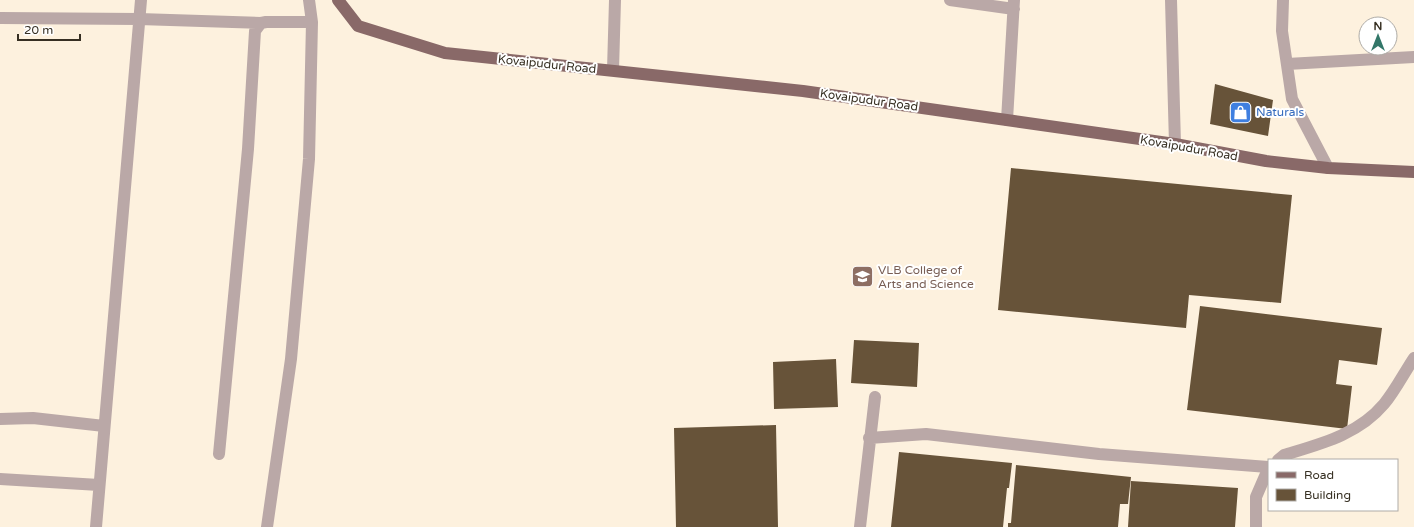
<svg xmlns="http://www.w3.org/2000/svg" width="1414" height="527" font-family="'Varela Round',sans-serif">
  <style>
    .building { fill: #675339 }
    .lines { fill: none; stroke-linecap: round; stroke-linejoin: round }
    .minor { stroke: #baa8a7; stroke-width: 12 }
    .major { stroke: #896968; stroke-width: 12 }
    .labels { text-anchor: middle; stroke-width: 4; stroke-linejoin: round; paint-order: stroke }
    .street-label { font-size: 12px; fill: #362f22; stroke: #fff }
    .shop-label { font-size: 12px; fill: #366cbe; stroke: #fff; text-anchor: start }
    .education-label { font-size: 12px; fill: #785e54; stroke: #fff; text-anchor: start }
  </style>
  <rect width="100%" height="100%" fill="#fdf1de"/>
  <path class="building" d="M1215 84 1273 100 1268 136 1210 124Z
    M1011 168 1292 195 1281 303 1189 295 1186 328 998 310Z
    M1200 306 1382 328 1377 365 1339 360 1336 384 1352 386 1347 429 1187 410Z
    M854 340 919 343 917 387 851 383Z
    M836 359 838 407 774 409 773 362Z
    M776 425 778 527H676L674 428Z
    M899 452 1012 463 1009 488H1007L1003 527H891Z
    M1016 465 1131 477 1128 504H1120L1118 527H1008V523H1011Z
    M1131 481 1238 488 1235 527H1128Z"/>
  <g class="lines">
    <path class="minor" d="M950 0 1014 9
      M1171 0 1175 144
      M1283 0 1282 31 1292 99 1328 168
      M0 18 139 19 261 23
      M1287 64 1414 57
      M613 70 615 0
      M1007 120 1014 0
      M0 419 33 418 104 426
      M869 438 926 434 1099 454 1268 467
      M219 454 248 149 255 31 261 23 266 22H312
      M1278 460 1284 455C1320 444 1358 435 1384 404 1395 391 1404 373 1414 358
      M0 479 99 485
      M96 527 141 0
      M267 527 291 359 309 159 312 22 309 0
      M860 527 875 397
      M1256 527V497L1269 467"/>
    <path class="major" d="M338 0 358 26 445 53 803 91 1175 144 1266 161 1328 168 1414 172"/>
  </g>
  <defs>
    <symbol id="shop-square" viewBox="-11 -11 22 22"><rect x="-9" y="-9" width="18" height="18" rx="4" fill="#3f7fe0" stroke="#fff"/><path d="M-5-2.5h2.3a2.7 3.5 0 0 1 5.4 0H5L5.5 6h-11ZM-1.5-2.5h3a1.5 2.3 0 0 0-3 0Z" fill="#fff"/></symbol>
    <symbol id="university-square" viewBox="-11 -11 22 22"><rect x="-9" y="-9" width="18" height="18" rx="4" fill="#8d6e63" stroke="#fff"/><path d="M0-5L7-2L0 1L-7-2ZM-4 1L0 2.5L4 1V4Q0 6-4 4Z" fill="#fff"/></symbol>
  </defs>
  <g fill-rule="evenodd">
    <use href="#shop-square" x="1228" y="100" width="25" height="25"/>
    <use href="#university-square" x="850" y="264" width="25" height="25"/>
  </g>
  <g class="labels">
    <g class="street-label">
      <text transform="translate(547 64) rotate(6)" y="4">Kovaipudur Road</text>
      <text transform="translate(869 100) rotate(8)" y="4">Kovaipudur Road</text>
      <text transform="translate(1189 148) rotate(10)" y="4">Kovaipudur Road</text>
    </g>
    <g class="shop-label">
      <text x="1256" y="116">Naturals</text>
    </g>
    <g class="education-label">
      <text x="878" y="274">VLB College of<tspan x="878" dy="14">Arts and Science</tspan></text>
    </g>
  </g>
  <rect x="1268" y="459" width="130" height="52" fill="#ffffff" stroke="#afaca7"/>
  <rect x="1276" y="472" width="20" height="6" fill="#896968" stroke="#afaca7"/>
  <text x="1304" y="479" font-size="12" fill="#362f22">Road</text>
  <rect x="1276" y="489" width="20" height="12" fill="#675339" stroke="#afaca7"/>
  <text x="1304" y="499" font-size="12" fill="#362f22">Building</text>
  <g transform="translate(1378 36)"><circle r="19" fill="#ffffff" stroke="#afaca7"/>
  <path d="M0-3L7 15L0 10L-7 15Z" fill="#337769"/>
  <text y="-6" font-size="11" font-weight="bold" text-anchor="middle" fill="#362f22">N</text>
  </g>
  <path d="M18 34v6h62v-6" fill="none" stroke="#362f22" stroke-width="2"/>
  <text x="24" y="34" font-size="12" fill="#362f22" stroke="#ffffff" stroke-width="3" paint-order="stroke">20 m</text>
</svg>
